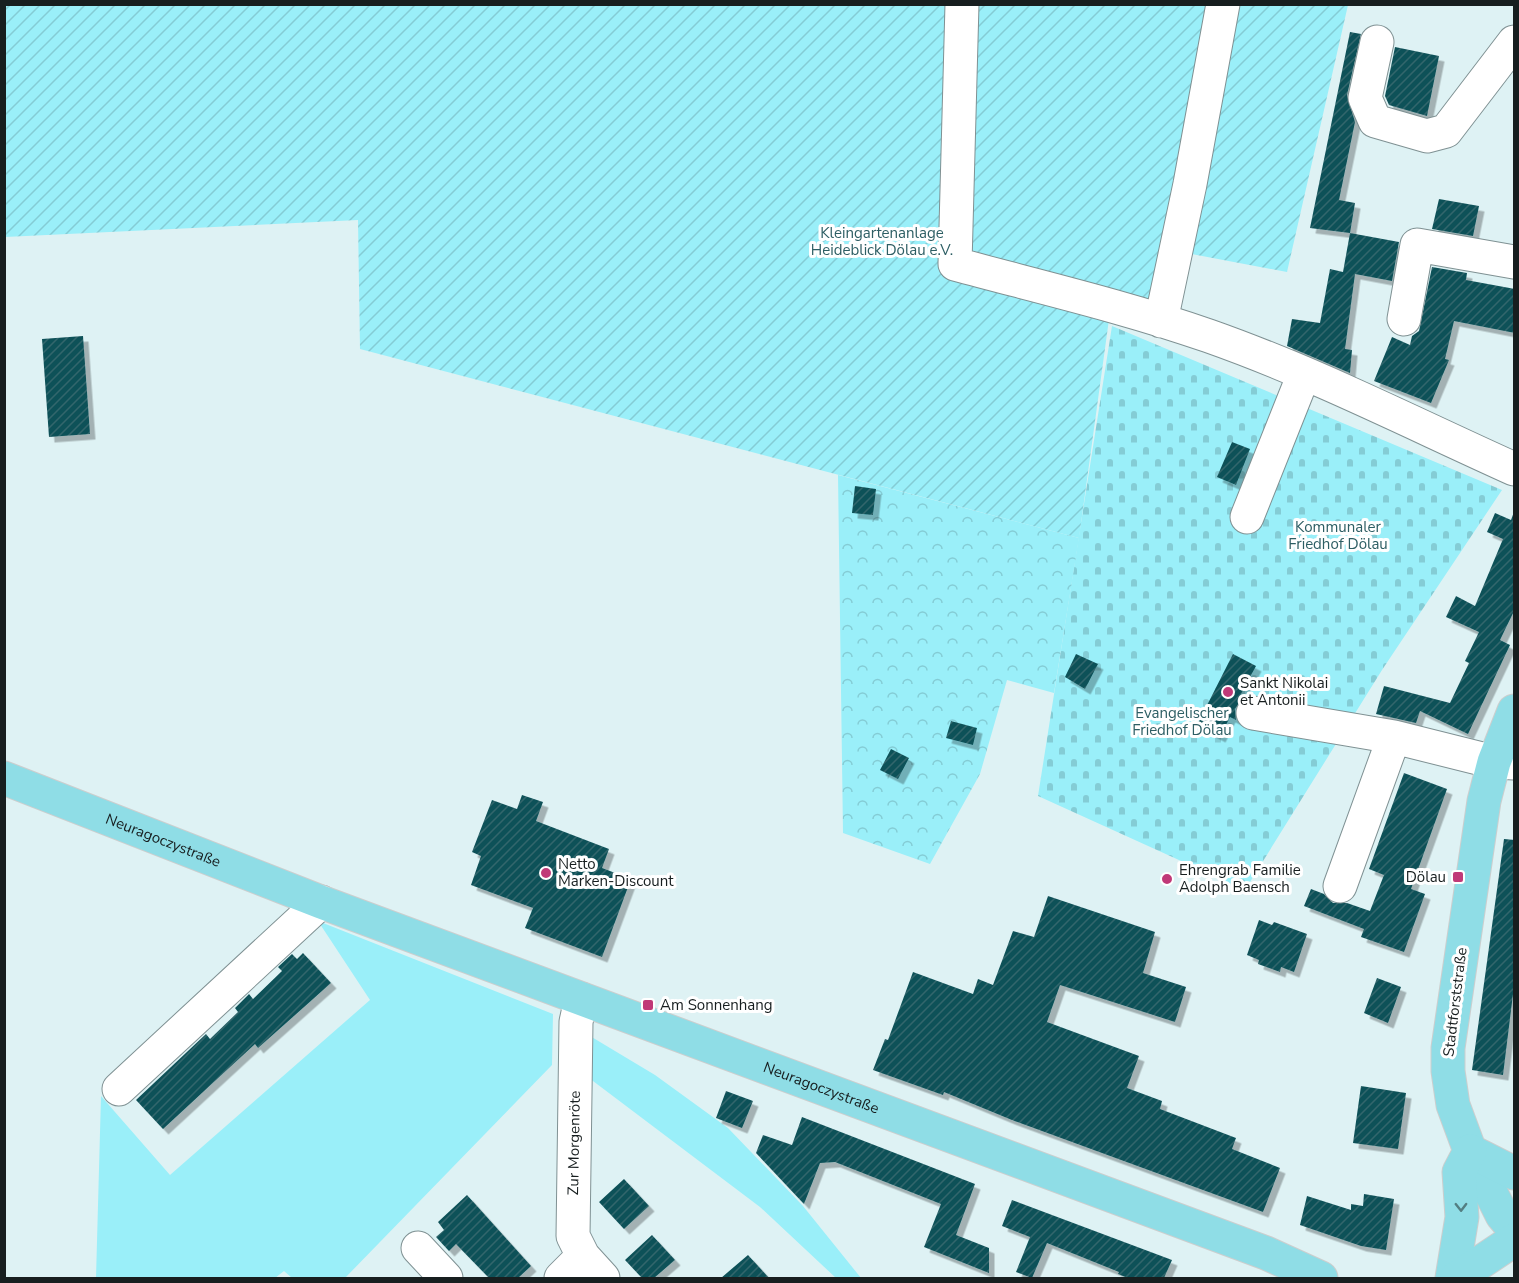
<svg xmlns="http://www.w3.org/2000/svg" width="1519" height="1283" font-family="'Nunito Sans',sans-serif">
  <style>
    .grass { fill: #9aeff9 }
    .cemetery { fill: url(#cemetery-stones) }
    .park { fill: url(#park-crowns) }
    .garden { fill: url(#garden-furrows) }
    .building { fill: url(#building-hatch); filter: url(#shadow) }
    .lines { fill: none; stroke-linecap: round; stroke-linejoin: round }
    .minor-casing { stroke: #7f9193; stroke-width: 35 }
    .major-casing { stroke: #cccece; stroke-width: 35 }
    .minor { stroke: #fff; stroke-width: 33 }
    .major { stroke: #8fdde6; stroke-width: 33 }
    .oneway { stroke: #537e82 }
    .poi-dot { fill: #c03978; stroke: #fff; stroke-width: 2 }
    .labels { text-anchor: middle; stroke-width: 6; stroke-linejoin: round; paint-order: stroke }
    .park-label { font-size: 15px; fill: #2d5e64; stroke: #fff }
    .poi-label { font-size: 15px; fill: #171e1f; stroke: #fff; text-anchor: start }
    .street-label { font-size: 15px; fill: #171e1f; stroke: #fff }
  </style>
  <defs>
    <pattern id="cemetery-stones" width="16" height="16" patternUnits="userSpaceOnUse" patternTransform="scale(1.5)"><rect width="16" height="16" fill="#9aeff9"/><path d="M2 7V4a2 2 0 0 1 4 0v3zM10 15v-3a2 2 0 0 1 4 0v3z" fill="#84ccd5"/></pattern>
    <pattern id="park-crowns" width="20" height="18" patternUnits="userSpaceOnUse" patternTransform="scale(1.5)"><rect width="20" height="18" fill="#9aeff9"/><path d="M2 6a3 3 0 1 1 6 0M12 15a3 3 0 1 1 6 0" fill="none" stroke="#84ccd5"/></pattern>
    <pattern id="garden-furrows" width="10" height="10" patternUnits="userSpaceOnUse" patternTransform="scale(1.5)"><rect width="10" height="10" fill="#9aeff9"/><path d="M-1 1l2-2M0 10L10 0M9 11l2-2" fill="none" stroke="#84ccd5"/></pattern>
    <pattern id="building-hatch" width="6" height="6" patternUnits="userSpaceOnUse" patternTransform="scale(1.5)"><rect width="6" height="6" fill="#105158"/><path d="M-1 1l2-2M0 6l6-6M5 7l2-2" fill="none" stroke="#32666c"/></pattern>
    <filter id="shadow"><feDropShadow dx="5.5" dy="5.5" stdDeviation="0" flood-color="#0004"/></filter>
  </defs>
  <rect width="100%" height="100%" fill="#def2f4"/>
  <path class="grass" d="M318 921 553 1014 552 1065 345 1278H292L284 1271 275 1278H96L101 1096 170 1175 370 1000Z
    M590 1036 655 1075 728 1128 803 1206 861 1278H836L760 1207 589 1078Z"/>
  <path class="cemetery" d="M1112 326 1502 490 1382 670 1245 890 1038 796Z"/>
  <path class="park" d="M838 475 1079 538 1054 693 1007 680 980 774 930 864 843 833Z"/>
  <path class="garden" d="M4 5H1348L1287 272 1181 252 1158 329 1110 312 1079 538 360 349 358 220 5 237Z"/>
  <path class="building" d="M1350 32 1361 34 1347 95 1355 122 1339 200 1355 203 1350 233 1310 228Z
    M1395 47 1439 56 1427 116 1389 105 1385 96Z
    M1439 199 1479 206 1473 236 1432 229Z
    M1350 233 1399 242 1392 281 1355 274 1345 349 1352 350 1350 373 1287 346 1292 319 1320 323 1330 269 1343 272Z
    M1432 267 1467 273 1466 280 1515 289V333L1454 321 1445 359 1449 360 1431 403 1374 381 1392 337 1410 345 1412 336 1419 331Z
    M83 336 90 434 49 437 42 339Z
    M1232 442 1250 449 1236 485 1217 477Z
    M855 486 876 489 873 515 852 513Z
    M1514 512 1515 609 1500 640 1510 645 1468 734 1420 711 1416 723 1376 714 1384 686 1450 703 1469 663 1465 661 1479 632 1446 617 1456 596 1475 606 1503 539 1487 532 1495 513 1511 520Z
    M1076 654 1098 664 1085 689 1065 677Z
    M1233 654 1256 666 1240 696 1244 697 1235 709 1236 720 1230 717 1220 737 1197 725Z
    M951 721 977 728 973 745 946 738Z
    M891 749 909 758 898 779 880 770Z
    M1404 773 1447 789 1411 889 1425 894 1404 952 1361 937 1364 929 1304 906 1311 889 1324 894 1333 903H1347L1370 911 1384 875 1369 869Z
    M522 795 543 802 536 821 609 849 602 868 631 879 602 957 525 928 533 908 471 885 481 856 472 852 492 800 517 809Z
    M1504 839 1515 840V978L1503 1075 1472 1070Z
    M1048 896 1155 932 1143 973 1186 987 1175 1022 1060 985 1047 1022 1139 1056 1127 1088 1162 1101 1160 1109 1236 1138 1232 1149 1280 1168 1263 1212 1012 1120 944 1092 943 1095 873 1070 885 1039 888 1040 913 972 973 994 978 979 993 985 1013 931 1034 937Z
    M1259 920 1272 925 1274 922 1307 934 1294 972 1281 967 1280 972 1258 964 1259 960 1247 955Z
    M303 953 331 983 258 1048 255 1044 163 1129 136 1100 206 1034 210 1039 238 1012 235 1008 249 994 253 999 282 971 278 967 292 954 297 959Z
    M1377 978 1401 987 1388 1023 1364 1013Z
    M1361 1086 1406 1093 1398 1149 1353 1143Z
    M726 1091 753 1101 742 1128 716 1118Z
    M802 1117 975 1184 956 1235 989 1248V1273L924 1247 941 1204 835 1162 820 1163 804 1204 756 1153 763 1135 792 1145Z
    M624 1179 649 1206 624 1229 599 1202Z
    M1364 1194 1394 1199 1386 1250 1361 1246 1300 1225 1307 1196 1351 1210V1204L1363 1206Z
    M467 1195 531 1266 518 1278H489L456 1244 449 1251 436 1237 444 1230 438 1222Z
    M1012 1200 1172 1260 1164 1278H1128L1118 1274 1119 1272 1047 1243 1032 1278 1016 1272 1030 1237 1002 1226Z
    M652 1235 675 1260 654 1278H642L625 1260Z
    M748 1255 769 1278H721Z"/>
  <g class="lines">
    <defs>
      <path id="minor" d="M962 4 955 264C1040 287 1126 307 1209 336 1314 373 1414 424 1514 469
        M1377 42 1365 98 1375 121 1427 136 1446 131 1514 42
        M1404 319 1417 245 1514 262
        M1161 321 1190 184 1223 4
        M1247 517 1304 374
        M1253 713 1394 737
        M1340 886 1394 737 1494 762 1514 763
        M581 999 576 1022 573 1236 583 1256 603 1278
        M119 1089 321 902
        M418 1248 446 1278
        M561 1278 583 1256"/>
      <g id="major">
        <path d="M1514 711 1494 762 1484 801 1448 1048V1071L1453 1105 1470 1151 1502 1215 1514 1229"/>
        <path id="s1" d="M4 778 321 902 1266 1253 1321 1278"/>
        <path d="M1470 1151 1514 1173"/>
        <path d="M1452 1278 1462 1217 1459 1172 1470 1151"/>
        <path d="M1457 1278 1514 1240"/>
      </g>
    </defs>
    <use href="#minor" class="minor-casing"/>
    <use href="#major" class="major-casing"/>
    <use href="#minor" class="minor"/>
    <use href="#major" class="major"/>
  </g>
  <defs><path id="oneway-chevron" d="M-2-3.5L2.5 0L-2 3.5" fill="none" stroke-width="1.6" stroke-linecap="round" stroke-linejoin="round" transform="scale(1.5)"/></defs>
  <use class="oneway" href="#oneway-chevron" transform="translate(1461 1207) rotate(89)"/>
  <g class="poi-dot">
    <circle cx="1228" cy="692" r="6"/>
    <circle cx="546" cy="873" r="6"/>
    <rect x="1452" y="871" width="12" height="12" rx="3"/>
    <circle cx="1167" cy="879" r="6"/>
    <rect x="642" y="999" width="12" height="12" rx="3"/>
  </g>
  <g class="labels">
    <g class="park-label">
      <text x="882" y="238">Kleingartenanlage<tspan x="882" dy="17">Heideblick Dölau e.V.</tspan></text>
      <text x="1338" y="532">Kommunaler<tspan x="1338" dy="17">Friedhof Dölau</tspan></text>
      <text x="1182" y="718">Evangelischer<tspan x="1182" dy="17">Friedhof Dölau</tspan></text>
    </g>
    <g class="poi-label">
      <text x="1240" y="688">Sankt Nikolai<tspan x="1240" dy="17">et Antonii</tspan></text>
      <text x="558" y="869">Netto<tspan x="558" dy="17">Marken-Discount</tspan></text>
      <text x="1179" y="875">Ehrengrab Familie<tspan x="1179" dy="17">Adolph Baensch</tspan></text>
      <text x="1446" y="882" text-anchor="end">Dölau</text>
      <text x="660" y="1010">Am Sonnenhang</text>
    </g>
    <g class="street-label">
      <text dy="5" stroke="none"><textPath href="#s1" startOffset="171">Neuragoczystraße</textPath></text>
      <text transform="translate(1455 1002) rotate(-83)" y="5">Stadtforststraße</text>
      <text dy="5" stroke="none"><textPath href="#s1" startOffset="874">Neuragoczystraße</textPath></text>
      <text transform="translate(574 1143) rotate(-89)" y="5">Zur Morgenröte</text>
    </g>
  </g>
  <rect width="1519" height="1283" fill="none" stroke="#171e1f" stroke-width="12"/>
</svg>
